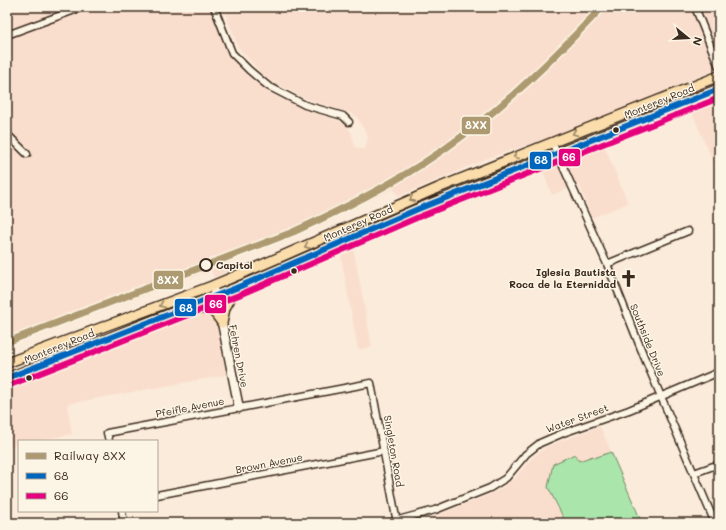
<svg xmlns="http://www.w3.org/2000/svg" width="726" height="530" font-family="Mali,sans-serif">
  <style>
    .built { fill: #fadecd }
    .green { fill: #aae6ac; stroke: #728865 }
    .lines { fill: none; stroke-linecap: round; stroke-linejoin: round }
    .street-casing { stroke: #3b2a1e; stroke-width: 9 }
    .secondary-casing { stroke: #3b2a1e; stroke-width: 11 }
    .primary-casing { stroke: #3b2a1e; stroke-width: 12 }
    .street { stroke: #fcf5e5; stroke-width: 6 }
    .secondary { stroke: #fcf5e5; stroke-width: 8 }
    .primary { stroke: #faddab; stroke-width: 9 }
    .bus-1-casing { stroke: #fcf5e5; stroke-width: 9 }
    .bus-2-casing { stroke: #fcf5e5; stroke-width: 9 }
    .bus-1 { stroke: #0065bd; stroke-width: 6 }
    .bus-2 { stroke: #e5007d; stroke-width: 6 }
    .rail-1-casing { stroke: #fcf5e5; stroke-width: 10 }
    .rail-1 { stroke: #ae9a70; stroke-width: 7 }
    .oneway { stroke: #9a8464 }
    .bus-dot { fill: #3b2a1e; stroke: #fcf5e5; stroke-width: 1.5 }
    .stop-dot { fill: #fcf5e5; stroke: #3b2a1e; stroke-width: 2 }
    .labels { text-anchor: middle; stroke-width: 3; stroke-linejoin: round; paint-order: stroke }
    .street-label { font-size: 10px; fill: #3b2a1e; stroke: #fcf5e5 }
    .stop-label { font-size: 10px; font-weight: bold; fill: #3b2a1e; stroke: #fcf5e5; text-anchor: start }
    .poi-label { font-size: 10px; font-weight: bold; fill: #3b2a1e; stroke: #fcf5e5; text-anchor: end }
    .line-badge { stroke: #fcf5e5; stroke-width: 1.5 }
    .badge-label { font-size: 11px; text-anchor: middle; font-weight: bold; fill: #fff }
  </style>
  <rect width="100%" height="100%" fill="#fbebda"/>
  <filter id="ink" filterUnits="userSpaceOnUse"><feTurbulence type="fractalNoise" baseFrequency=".025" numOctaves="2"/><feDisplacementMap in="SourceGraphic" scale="8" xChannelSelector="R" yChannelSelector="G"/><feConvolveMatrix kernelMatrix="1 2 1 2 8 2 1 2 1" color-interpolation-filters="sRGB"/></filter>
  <g filter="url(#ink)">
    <path class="built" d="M7 7H211L229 54 241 70 272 94 304 109 342 122 351 131 355 147 365 150 368 137 357 117 352 114 304 98 271 81 261 73 238 47 223 7H338L364 11 392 12 403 7H719V68L583 127 491 157 399 196 393 189 284 240 229 261 232 270 214 278 211 270 7 347Z
      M719 99V176L691 110Z
      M604 145 628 203 592 218 579 184 552 195 542 169Z
      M353 246 372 347 358 350 341 257 338 253Z
      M204 311 215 317 226 375 67 404 72 434 37 441H19V444L7 447V387L60 367 187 315Z
      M600 426 642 523H433L432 517 491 494 502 488 515 478 532 458 548 446Z"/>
    <path class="green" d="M611 452 642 523H566L548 487 553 464 575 454 579 461 593 456 594 458Z"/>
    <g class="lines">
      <defs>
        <path id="street" d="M214 7 232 53 249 70 268 86 305 105 343 116 349 122
          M695 7 719 67
          M7 35 83 7
          M7 134 27 154
          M552 142 607 264 645 359 715 523
          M607 264 688 231
          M109 441 107 433 371 383 397 523
          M694 473 719 464
          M157 495 384 451
          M122 511 124 523
          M387 523 435 510 490 488 506 478 526 454 540 443 563 433 629 410 719 372"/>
        <path id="secondary" d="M212 286 218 303 239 408"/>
        <path id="primary" d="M189 309C208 309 211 305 222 323
          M222 323 225 308 236 288
          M7 363 212 286 264 264 438 188 719 76
          M7 378 236 288 418 209 719 89"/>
      </defs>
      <use href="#street" class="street-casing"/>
      <use href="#secondary" class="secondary-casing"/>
      <use href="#primary" class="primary-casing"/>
      <use href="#street" class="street"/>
      <use href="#secondary" class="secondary"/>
      <use href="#primary" class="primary"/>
      <defs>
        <path id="bus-1" d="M7 378 236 288 418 209 719 89"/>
        <path id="bus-2" d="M10 385 239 295 421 216 719 98"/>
      </defs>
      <use href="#bus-1" class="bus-1-casing"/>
      <use href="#bus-2" class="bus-2-casing"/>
      <use href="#bus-1" class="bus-1"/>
      <use href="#bus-2" class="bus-2"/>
      <defs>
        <path id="rail-1" d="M7 342 293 232C337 212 381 190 422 164 490 121 547 66 602 7"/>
      </defs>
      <use href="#rail-1" class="rail-1-casing"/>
      <use href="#rail-1" class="rail-1"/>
    </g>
    <defs><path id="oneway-chevron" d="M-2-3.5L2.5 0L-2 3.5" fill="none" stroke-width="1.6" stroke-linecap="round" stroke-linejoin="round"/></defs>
    <g class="oneway">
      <use href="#oneway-chevron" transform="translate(575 133) rotate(158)"/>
      <use href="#oneway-chevron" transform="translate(516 156) rotate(159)"/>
      <use href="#oneway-chevron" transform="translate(412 199) rotate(156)"/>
      <use href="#oneway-chevron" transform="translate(307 246) rotate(156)"/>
      <use href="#oneway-chevron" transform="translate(162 305) rotate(159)"/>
    </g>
  </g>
  <defs>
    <symbol id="church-bare" viewBox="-9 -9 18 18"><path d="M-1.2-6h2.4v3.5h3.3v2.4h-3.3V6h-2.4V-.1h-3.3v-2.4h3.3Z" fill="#3b2a1e" stroke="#fcf5e5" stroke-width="2.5" paint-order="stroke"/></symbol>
  </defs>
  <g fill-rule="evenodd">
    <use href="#church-bare" x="616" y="266" width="25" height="25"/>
  </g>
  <g class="bus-dot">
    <circle cx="616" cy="130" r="3.5"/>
    <circle cx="294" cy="271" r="3.5"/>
    <circle cx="29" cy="378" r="3.5"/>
  </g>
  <circle class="stop-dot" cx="206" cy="265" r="6"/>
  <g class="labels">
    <g class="street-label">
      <text transform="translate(659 101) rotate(-22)" y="4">Monterey Road</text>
      <text transform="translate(358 223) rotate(-24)" y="4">Monterey Road</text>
      <text transform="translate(648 340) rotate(68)" y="4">Southside Drive</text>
      <text transform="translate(59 346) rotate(-22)" y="4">Monterey Road</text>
      <text transform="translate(239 356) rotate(79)" y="4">Fehren Drive</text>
      <text transform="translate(190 407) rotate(-11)" y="4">Pfeifle Avenue</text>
      <text transform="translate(577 418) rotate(-20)" y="4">Water Street</text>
      <text transform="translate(394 451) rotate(80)" y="4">Singleton Road</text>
      <text transform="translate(269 463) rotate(-11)" y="4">Brown Avenue</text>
    </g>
    <g class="stop-label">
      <text x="216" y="269">Capitol</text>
    </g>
    <g class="poi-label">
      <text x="616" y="276">Iglesia Bautista<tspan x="616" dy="12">Roca de la Eternidad</tspan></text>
    </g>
  </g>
  <g class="line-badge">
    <rect x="461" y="116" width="30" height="19" rx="4" fill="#ae9a70"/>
    <rect x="558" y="148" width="23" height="19" rx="4" fill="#e5007d"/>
    <rect x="529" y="151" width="23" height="19" rx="4" fill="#0065bd"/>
    <rect x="153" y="270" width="31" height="20" rx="4" fill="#ae9a70"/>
    <rect x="204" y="294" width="23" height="20" rx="4" fill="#e5007d"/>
    <rect x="174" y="298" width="23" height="19" rx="4" fill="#0065bd"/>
  </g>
  <g class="badge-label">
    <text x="476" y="129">8XX</text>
    <text x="569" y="161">66</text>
    <text x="541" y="164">68</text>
    <text x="168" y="284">8XX</text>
    <text x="216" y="308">66</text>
    <text x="186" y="312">68</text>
  </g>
  <rect width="726" height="530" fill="none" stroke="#fcf5e5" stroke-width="24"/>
  <rect x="12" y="12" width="702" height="506" fill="none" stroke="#3b2a1e" stroke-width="1.5" filter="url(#ink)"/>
  <rect x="18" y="440" width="140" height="72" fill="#fcf5e5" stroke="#afa495"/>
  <rect x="26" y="453" width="20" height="6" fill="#ae9a70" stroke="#afa495"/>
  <text x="54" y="460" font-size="12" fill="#3b2a1e">Railway 8XX</text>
  <rect x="26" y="473" width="20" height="6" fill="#0065bd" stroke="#afa495"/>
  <text x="54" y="480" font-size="12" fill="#3b2a1e">68</text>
  <rect x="26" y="493" width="20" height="6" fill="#e5007d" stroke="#afa495"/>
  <text x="54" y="500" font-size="12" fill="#3b2a1e">66</text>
  <g transform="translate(688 38) rotate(108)" stroke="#fcf5e5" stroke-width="3" paint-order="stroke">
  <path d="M0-3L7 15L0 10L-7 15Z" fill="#3b2a1e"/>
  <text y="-6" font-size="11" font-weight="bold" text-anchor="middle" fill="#3b2a1e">N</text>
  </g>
</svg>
